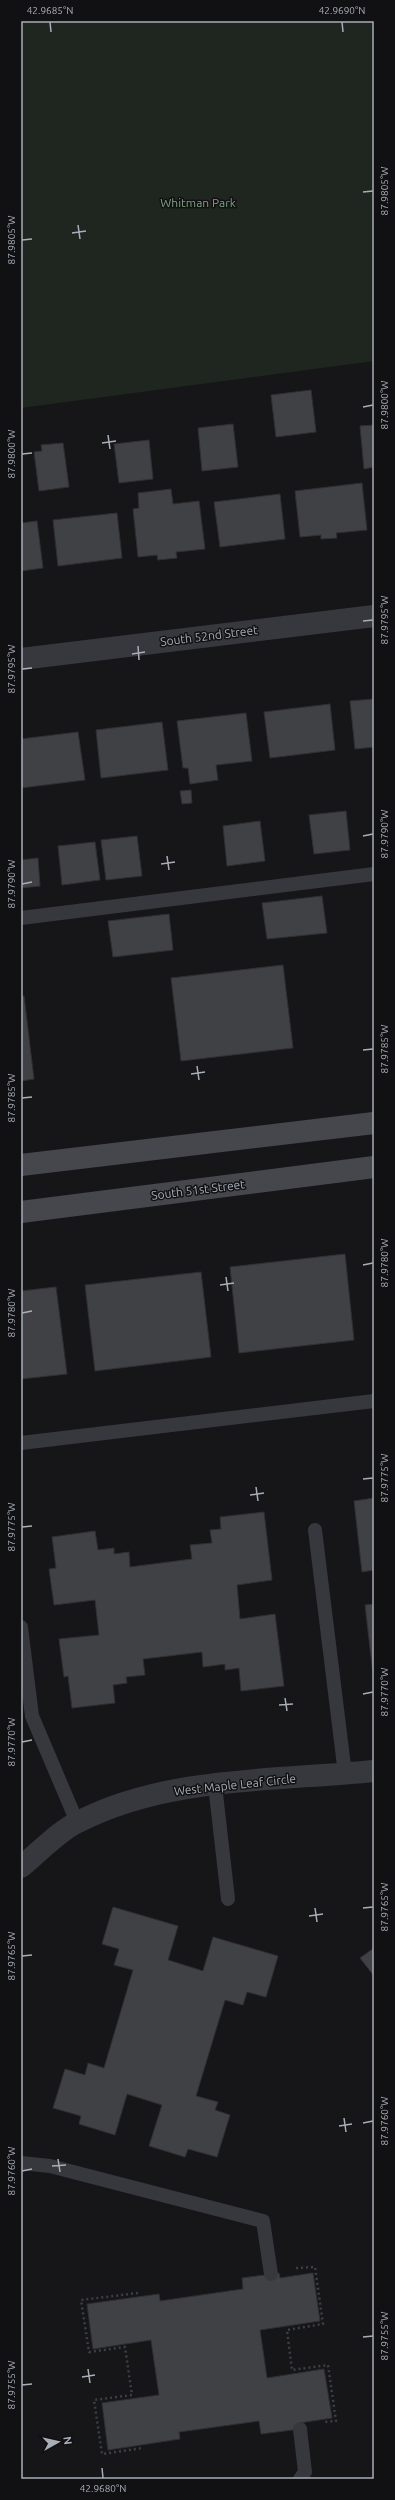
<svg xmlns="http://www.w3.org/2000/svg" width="395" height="2500" font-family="Ubuntu,sans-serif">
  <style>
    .green { fill: #1e261f }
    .building { fill: #404145; stroke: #303034 }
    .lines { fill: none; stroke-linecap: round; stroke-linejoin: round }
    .path { stroke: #3d3f44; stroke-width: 2.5; stroke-dasharray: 2 3; stroke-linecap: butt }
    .lane { stroke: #37383d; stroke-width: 14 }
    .street { stroke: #37383d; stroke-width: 22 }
    .secondary { stroke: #45474d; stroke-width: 22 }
    .ticks { fill: none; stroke: #a8adb8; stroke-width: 1.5 }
    .labels { text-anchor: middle; stroke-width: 3; stroke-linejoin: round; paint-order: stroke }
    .park-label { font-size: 12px; fill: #7fa381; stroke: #111113 }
    .street-label { font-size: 12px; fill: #a8adb8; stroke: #111113 }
    .neatline { fill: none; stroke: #a8adb8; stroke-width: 1.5 }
    .ticks-label { font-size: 10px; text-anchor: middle; fill: #a8adb8 }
  </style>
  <rect width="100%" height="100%" fill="#161618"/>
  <path class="green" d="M21 21H374V361L21 408Z"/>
  <path class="building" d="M311 390 316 432 276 437 271 395Z
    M233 424 238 467 202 471 198 428Z
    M374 425V467L364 469 360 426Z
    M149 440 153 479 119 483 114 444Z
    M63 443 69 487 39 491 34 452 42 451 41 445Z
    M362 483 367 530 336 533 337 538 321 539V535L300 537 295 491Z
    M171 489 173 504 199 501 205 549 176 552 177 558 158 560 157 555 138 557 133 509 139 508 138 493Z
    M280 494 285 539 220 547 214 502Z
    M117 513 122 558 58 566 53 520Z
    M37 521 43 568 21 571V523Z
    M374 699V747L355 749 350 701Z
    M330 704 335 750 270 758 264 712Z
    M246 713 252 761 216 765 218 780 190 784 188 768H183L177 721Z
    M162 722 168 770 101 778 96 730Z
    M78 732 85 780 21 788V739Z
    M191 790 192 803 182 804 180 791Z
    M346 811 350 850 314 854 309 815Z
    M260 821 265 861 227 866 223 826Z
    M137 836 142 876 106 880 101 840Z
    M95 842 100 880 62 885 58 846Z
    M38 858 40 886 21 888V860Z
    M322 896 327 933 267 939 262 903Z
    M169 914 173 950 113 957 108 921Z
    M283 965 293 1048 181 1061 171 978Z
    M21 996H24L34 1079 21 1081Z
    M345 1254 354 1340 239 1353 230 1267Z
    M201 1272 211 1357 95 1371 85 1285Z
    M56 1287 67 1374 21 1379V1291Z
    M374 1498V1570L362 1572 354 1501Z
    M264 1512 272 1580 237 1585 240 1619 275 1614 284 1686 241 1691 239 1668 225 1670V1664L203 1667 202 1652 143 1659 145 1675 126 1677 127 1683 113 1685 115 1703 72 1708 68 1676 64 1677 59 1639 99 1635 95 1600 54 1605 49 1569 56 1568 52 1537 95 1531 98 1550 114 1548V1554L129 1552 130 1567 192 1559 190 1545 212 1543 210 1530 221 1529 220 1517Z
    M374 1604V1674H373L365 1605Z
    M113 1907 178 1926 168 1960 203 1971 213 1937 278 1956 266 1997 247 1992 243 2005 225 2000 196 2096 218 2102 215 2110 230 2115 217 2157 188 2149 185 2157 149 2146 162 2105 127 2094 115 2135 79 2124 81 2116 53 2108 65 2069 85 2075 88 2063 104 2068 133 1970 114 1965 119 1949 102 1944Z
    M374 1948V1976L360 1958Z
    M279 2273 280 2278 313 2273 320 2321 260 2330 267 2378 324 2369 332 2418 299 2423 300 2429 261 2434 259 2421 179 2432 180 2439 108 2450 102 2403 159 2395 151 2340 93 2349 87 2304 159 2294 160 2301 243 2289 242 2278Z"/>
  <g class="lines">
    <path class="path" d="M296 2268 315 2267 323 2324 287 2330 292 2370 328 2365 336 2421 325 2422
      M138 2293 81 2300 89 2352 125 2347 132 2395 94 2400 102 2454 143 2448"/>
    <path class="lane" d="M21 918 374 874
      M21 1443 374 1401
      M315 1530 345 1774
      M21 1627 32 1716 77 1822
      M215 1785 228 1899
      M21 2163 50 2166 263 2221 271 2274
      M300 2429 305 2472 300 2479"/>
    <path class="street" d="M21 659 374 616
      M21 1867C37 1854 60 1830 78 1822 167 1776 276 1781 374 1771"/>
    <path class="secondary" d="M21 1165 374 1123
      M21 1212 374 1167"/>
  </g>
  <path class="ticks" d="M50 22 51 32M342 22 343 32M363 192 373 191M78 225 80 239M72 233 86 231M22 240 32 239M363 407 373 405M108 435 110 449M102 443 116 441M22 454 32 453M363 621 373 620M138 646 139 660M132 654 145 652M22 669 32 668M363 836 373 834M167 856 169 870M161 864 175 862M22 884 32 882M363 1050 373 1049M197 1066 199 1080M191 1074 205 1072M22 1098 32 1097M363 1265 373 1263M226 1277 228 1291M220 1285 234 1283M22 1313 32 1311M363 1479 373 1478M256 1487 258 1501M250 1495 264 1493M22 1527 32 1526M363 1694 373 1692M285 1698 287 1711M279 1705 293 1704M22 1742 32 1740M315 1908 317 1922M363 1908 373 1907M309 1916 323 1914M22 1956 32 1955M344 2118 346 2132M363 2123 373 2121M339 2126 352 2124M58 2159 60 2172M52 2166 66 2165M22 2171 32 2169M363 2337 373 2336M88 2369 90 2383M82 2377 95 2375M22 2385 32 2384M102 2468 103 2478"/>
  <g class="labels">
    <g class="park-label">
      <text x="198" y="207">Whitman Park</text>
    </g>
    <g class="street-label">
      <text transform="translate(209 636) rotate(-7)" y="4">South 52nd Street</text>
      <text transform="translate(198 1190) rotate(-7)" y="4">South 51st Street</text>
      <text transform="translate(235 1785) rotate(-6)" y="4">West Maple Leaf Circle</text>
    </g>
  </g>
  <rect width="395" height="2500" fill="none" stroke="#111113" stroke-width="44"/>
  <g transform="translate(58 2442) rotate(82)" stroke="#111113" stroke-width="3" paint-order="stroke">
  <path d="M0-3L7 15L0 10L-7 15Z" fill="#a8adb8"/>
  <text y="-6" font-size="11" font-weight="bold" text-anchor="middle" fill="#a8adb8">N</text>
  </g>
  <rect x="22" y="22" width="351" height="2456" class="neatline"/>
  <g class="ticks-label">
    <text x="50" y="14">42.9685°N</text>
    <text x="342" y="14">42.9690°N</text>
    <text transform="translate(384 191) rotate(-90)" y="4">87.9805°W</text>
    <text transform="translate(11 240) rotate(-90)" y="4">87.9805°W</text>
    <text transform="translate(384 405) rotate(-90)" y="4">87.9800°W</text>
    <text transform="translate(11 454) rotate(-90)" y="4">87.9800°W</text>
    <text transform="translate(384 620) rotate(-90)" y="4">87.9795°W</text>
    <text transform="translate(11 669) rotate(-90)" y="4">87.9795°W</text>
    <text transform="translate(384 834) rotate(-90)" y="4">87.9790°W</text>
    <text transform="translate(11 884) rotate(-90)" y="4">87.9790°W</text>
    <text transform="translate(384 1049) rotate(-90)" y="4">87.9785°W</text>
    <text transform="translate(11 1098) rotate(-90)" y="4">87.9785°W</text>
    <text transform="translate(384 1263) rotate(-90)" y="4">87.9780°W</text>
    <text transform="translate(11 1313) rotate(-90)" y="4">87.9780°W</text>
    <text transform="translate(384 1478) rotate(-90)" y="4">87.9775°W</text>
    <text transform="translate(11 1527) rotate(-90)" y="4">87.9775°W</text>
    <text transform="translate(384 1692) rotate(-90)" y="4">87.9770°W</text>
    <text transform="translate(11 1742) rotate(-90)" y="4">87.9770°W</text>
    <text transform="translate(384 1907) rotate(-90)" y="4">87.9765°W</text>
    <text transform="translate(11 1956) rotate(-90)" y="4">87.9765°W</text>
    <text transform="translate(384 2121) rotate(-90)" y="4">87.9760°W</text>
    <text transform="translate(11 2171) rotate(-90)" y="4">87.9760°W</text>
    <text transform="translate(384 2336) rotate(-90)" y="4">87.9755°W</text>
    <text transform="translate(11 2385) rotate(-90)" y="4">87.9755°W</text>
    <text x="103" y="2492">42.9680°N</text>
  </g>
</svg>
